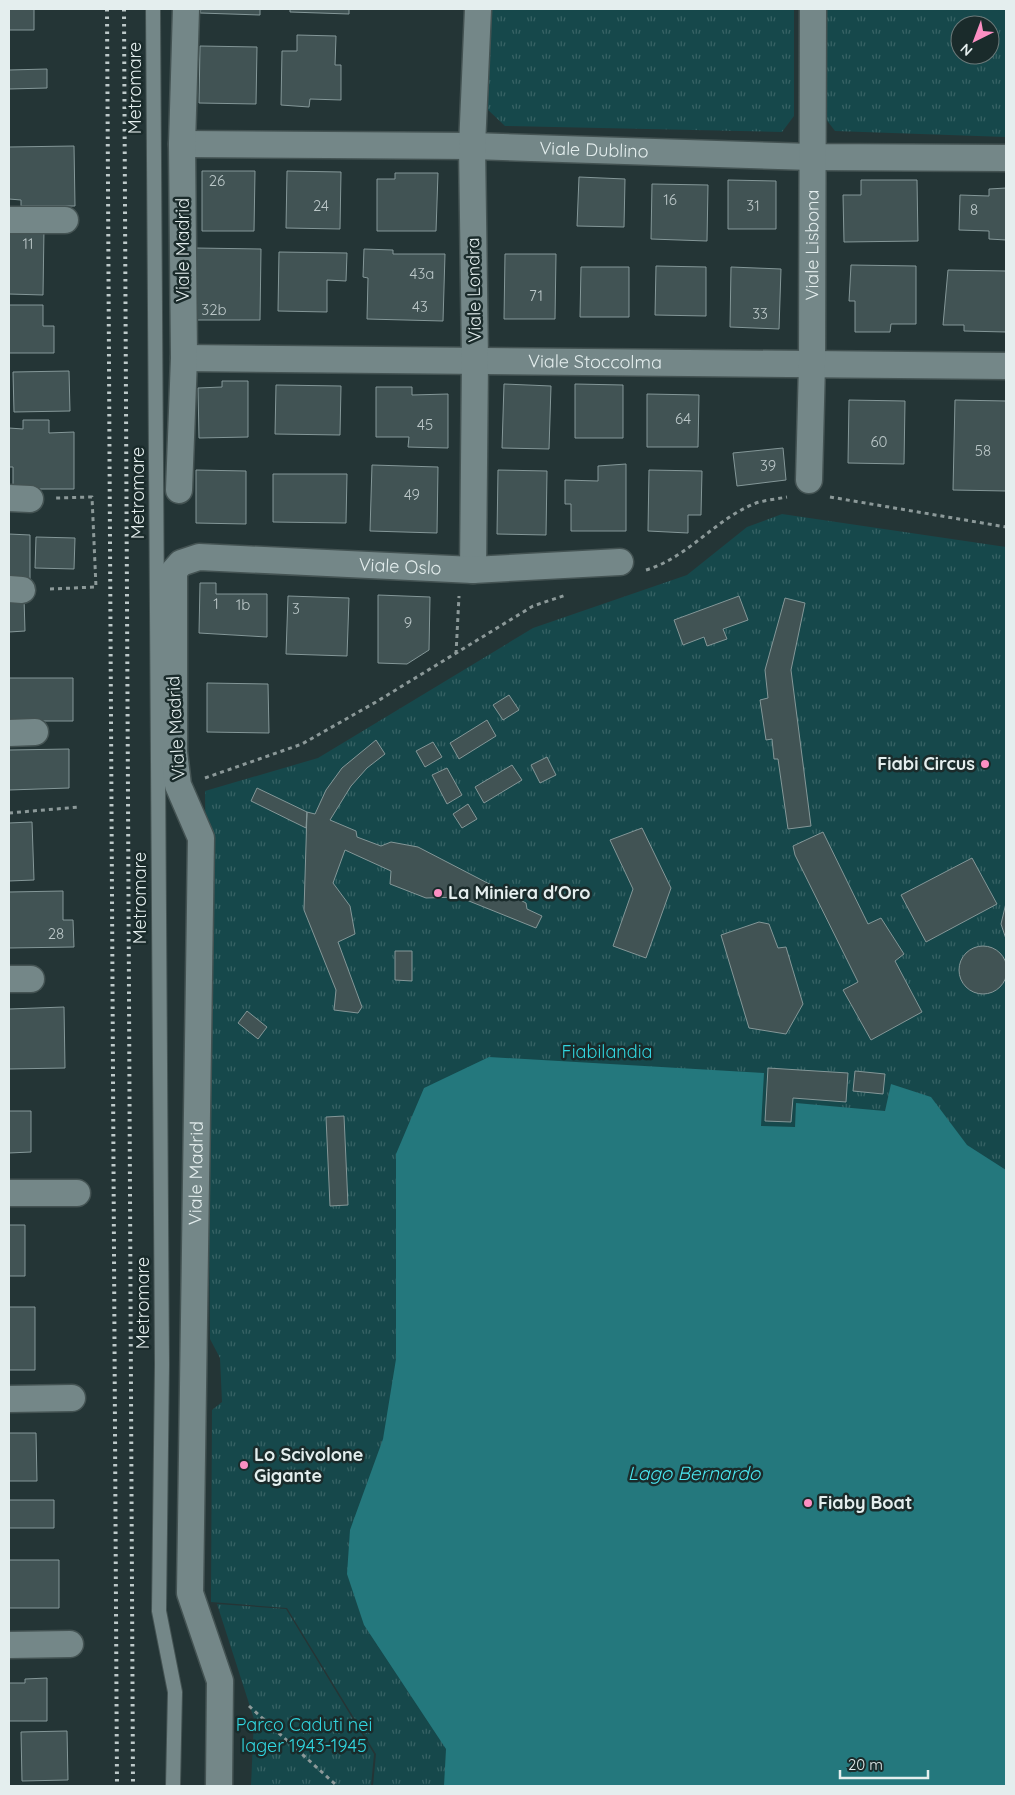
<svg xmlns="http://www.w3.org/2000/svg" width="1015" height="1795" font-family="Quicksand,sans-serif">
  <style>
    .grass { fill: url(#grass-tufts); fill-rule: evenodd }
    .water { fill: #24787d }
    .building { fill: #415354; stroke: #849798 }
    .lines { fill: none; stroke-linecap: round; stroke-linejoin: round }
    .lane-casing { stroke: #445353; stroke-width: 16 }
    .street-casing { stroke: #445353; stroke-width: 29 }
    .path { stroke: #8c9999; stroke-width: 3; stroke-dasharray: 4 4; stroke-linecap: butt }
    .lane { stroke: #748788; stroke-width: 14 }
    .street { stroke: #748788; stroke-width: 26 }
    .rail { stroke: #bdc9c9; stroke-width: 4; stroke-dasharray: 2.5 5; stroke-linecap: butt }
    .poi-dot { fill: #fc8fc3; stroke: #1a2b2b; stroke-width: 2 }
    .labels { text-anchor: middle; stroke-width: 5; stroke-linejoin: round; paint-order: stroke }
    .number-label { font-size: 15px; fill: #bbc7c8 }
    .street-label { font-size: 18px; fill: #e4eeee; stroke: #1a2b2b }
    .poi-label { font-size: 18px; font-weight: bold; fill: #e4eeee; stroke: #1a2b2b; text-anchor: start }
    .park-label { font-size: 18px; fill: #31d6df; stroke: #1a2b2b }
    .water-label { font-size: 19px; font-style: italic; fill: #4be7f1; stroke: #1a2b2b }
  </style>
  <defs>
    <pattern id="grass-tufts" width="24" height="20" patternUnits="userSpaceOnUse" patternTransform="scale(1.25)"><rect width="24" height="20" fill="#16484b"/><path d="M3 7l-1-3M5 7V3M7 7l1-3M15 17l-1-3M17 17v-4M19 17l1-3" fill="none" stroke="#386365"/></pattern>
  </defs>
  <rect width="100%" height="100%" fill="#243536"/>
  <path class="grass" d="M489 9H794V116L782 132 505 126 486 108Z
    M825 9H1006V137L835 131 822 114ZM960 25H990V55H960Z
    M782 514 1006 547V1786H373L376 1754 287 1608 211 1602 212 1410 222 1402 220 1358 210 1339 205 791 318 758 533 628 687 575 747 527Z
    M217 1604 286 1609 374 1754 371 1786H251L254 1719Z"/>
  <path class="water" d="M489 1057 764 1073 761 1126 795 1127 796 1103 885 1111 891 1084 931 1097 967 1145 1006 1170V1786H444L446 1749 364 1625 347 1574 350 1530 383 1439 396 1359V1154L424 1088Z"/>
  <path class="building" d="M9 9H34V30H9Z
    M201 9H260V15L200 13Z
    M290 9H349V14L290 12Z
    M297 35 336 36 335 65H341V100L310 99 309 107 281 105 282 51H297Z
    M200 46 257 47 256 104 199 103Z
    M47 69V88L9 89V70Z
    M74 146 75 206H21V200L9 199V147Z
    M202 171H255L254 231H202Z
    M287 171 341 172 340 229 286 228Z
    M395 173H438L436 231H377V179H395Z
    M579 177 625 179 624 227 577 226Z
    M728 180 776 181V229H728Z
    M861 180H917L918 241 844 242 843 195H861Z
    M652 184 708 185 707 241 651 239Z
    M1006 188V240L989 239V231L959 230 960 195 989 196V189Z
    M9 227 44 228 43 295 9 294Z
    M195 248 261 249 260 320H194Z
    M364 249 393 250V254H445L443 321 367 319 368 278 363 277Z
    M279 252 347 253 346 281 327 280V312L278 311Z
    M505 254H556L555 319H504Z
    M851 265 916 266V324H891L890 332H855V301H849Z
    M656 266 706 267V316L655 315Z
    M581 267H629V317H580Z
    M731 267 781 269 779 329 730 327Z
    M948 270 1006 271V332L964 331V325H943Z
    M9 305H43V326H54V353H9Z
    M69 371 70 411 14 412 13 372Z
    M222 381H248V437L199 438 198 388 222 387Z
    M504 384 551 386 549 449 502 448Z
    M575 384 623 385V438H575Z
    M276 385 341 386 340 435 275 434Z
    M376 387H412V395L448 394V448L408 447 409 437H376Z
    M647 394 699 395 698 447H647Z
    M849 400 905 401 904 464 848 463Z
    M955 400 1006 401V491L953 490Z
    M23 420H49V433L74 432V489H13V467H9V428L23 429Z
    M783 448 786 480 737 486 733 453Z
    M626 464V531H571V504H565V480L598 481V466Z
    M372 465 438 467 437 533 370 531Z
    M196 470 246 471V524L196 523Z
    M498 470 547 471 546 535 497 534Z
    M649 470 702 471 701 515H688V533L648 531Z
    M273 474H347L346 523 273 522Z
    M9 534 30 535V580H9Z
    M36 537 75 538 74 569 35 568Z
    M200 583H216V594H267V637L199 633Z
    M378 595 430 597 429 650 407 664 378 663Z
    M288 596 349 598 347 656 286 654Z
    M739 596 748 620 723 629 727 639 707 646 704 637 683 645 674 620Z
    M9 598H24L25 631 9 632Z
    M785 598 805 603 791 670 811 826 788 829 778 759H774L772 739 766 740 760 700 768 698 765 670Z
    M9 678H73V721H9Z
    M207 683 268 684 269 733 207 732Z
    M509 695 519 710 503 720 493 705Z
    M487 720 496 736 459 759 450 743Z
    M376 740 385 754 367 768 351 786 330 820 356 831 357 837 381 846 391 842 418 847 526 903 527 909 542 916 536 928 459 897 426 898 390 884 391 871 345 850 333 883 350 906 355 934 338 942 362 1007 358 1013 334 1010 336 990 304 910 307 812 315 814 326 790 342 768Z
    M433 742 442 757 425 767 416 751Z
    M69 749V788L9 790V750Z
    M547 757 556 775 540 783 531 765Z
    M512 765 522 780 484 803 475 787Z
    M447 768 462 795 447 804 432 775Z
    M257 788 307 812 306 828 251 801Z
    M468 804 477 819 462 828 453 814Z
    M32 822 34 880 9 881V823Z
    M642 828 671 888 646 958 613 946 633 889 610 840Z
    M823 832 868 924 881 918 904 954 895 961 922 1012 871 1040 843 990 858 982 795 855 793 846Z
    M972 858 997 904 926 942 901 895Z
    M63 891V920H73L74 947 9 948V892Z
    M1006 903V939L1001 924Z
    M759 922 769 924 778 948 786 947 803 1004 786 1034 749 1028 721 935Z
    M959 970a24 24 0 1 1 48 0a24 24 0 1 1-48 0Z
    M395 951H412V981L395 980Z
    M64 1007 65 1068 9 1069V1009Z
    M247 1011 267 1027 258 1039 238 1023Z
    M768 1068 848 1073 846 1102 793 1098 791 1122 765 1121Z
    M855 1071 885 1074 883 1094 853 1091Z
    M9 1111H31V1152L9 1153Z
    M344 1116 348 1205 330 1206 326 1117Z
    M9 1225H25V1276H9Z
    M9 1307H35V1370H9Z
    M9 1433H36L37 1481H9Z
    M9 1500H54V1528H9Z
    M9 1560H59V1608H9Z
    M47 1678V1721H9V1683H25V1679Z
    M67 1731 68 1780 22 1781 21 1732Z"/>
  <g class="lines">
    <defs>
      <path id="lane" d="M153 9 162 1364 159 1611 175 1692 173 1786"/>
      <g id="street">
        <path id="s1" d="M182 144 472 146 811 157 1006 158"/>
        <path d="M9 220H65"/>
        <path id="s2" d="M184 358 1006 366"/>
        <path id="s3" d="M809 480 812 364 813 9"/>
        <path d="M179 490 184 358 182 144 186 9"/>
        <path d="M9 498 30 499"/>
        <path d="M473 570 475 360 472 146 478 9"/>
        <path d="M9 589 22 590"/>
        <path d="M9 733 35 732"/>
        <path d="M9 979H31"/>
        <path d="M9 1193H77"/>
        <path d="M9 1399 72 1398"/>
        <path d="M9 1645 70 1644"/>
        <path id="s4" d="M219 1786 220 1681 190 1593 201 838 178 785 174 752V571L181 563 199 557 473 570 620 562"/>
      </g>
    </defs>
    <use href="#lane" class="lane-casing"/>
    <use href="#street" class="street-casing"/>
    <path class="path" d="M830 497 1006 527
      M646 570C689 557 715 519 756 503 766 500 777 499 787 497
      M50 589 96 587 92 497 56 498
      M456 654 459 596
      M205 778 302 744 376 702 533 606 566 595
      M9 813 79 807
      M249 1706 335 1784 333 1786"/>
    <use href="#lane" class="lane"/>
    <use href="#street" class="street"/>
    <path class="rail" d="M107 9 117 1786
      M124 9 133 1786"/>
  </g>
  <g class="poi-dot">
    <circle cx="985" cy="764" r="5"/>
    <circle cx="438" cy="893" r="5"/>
    <circle cx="244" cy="1465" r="5"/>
    <circle cx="808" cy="1503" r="5"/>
  </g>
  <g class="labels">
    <g class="number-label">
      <text x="217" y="186">26</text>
      <text x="670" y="205">16</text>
      <text x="321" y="211">24</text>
      <text x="753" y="211">31</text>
      <text x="974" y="215">8</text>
      <text x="28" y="249">11</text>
      <text x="422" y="279">43a</text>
      <text x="536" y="301">71</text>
      <text x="420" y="312">43</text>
      <text x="214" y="315">32b</text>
      <text x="760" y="319">33</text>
      <text x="683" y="424">64</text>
      <text x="425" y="430">45</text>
      <text x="879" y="447">60</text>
      <text x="983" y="456">58</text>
      <text x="768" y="471">39</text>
      <text x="412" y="500">49</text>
      <text x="216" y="609">1</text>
      <text x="243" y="610">1b</text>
      <text x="296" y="614">3</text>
      <text x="408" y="628">9</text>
      <text x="56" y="939">28</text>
    </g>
    <g class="street-label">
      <text transform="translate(135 88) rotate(-90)" y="6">Metromare</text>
      <text dy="6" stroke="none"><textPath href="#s1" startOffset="412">Viale Dublino</textPath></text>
      <text dy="6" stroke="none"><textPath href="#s3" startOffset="235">Viale Lisbona</textPath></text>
      <text transform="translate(183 250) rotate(-90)" y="6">Viale Madrid</text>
      <text transform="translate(474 290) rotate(-91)" y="6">Viale Londra</text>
      <text dy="6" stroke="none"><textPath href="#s2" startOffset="411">Viale Stoccolma</textPath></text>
      <text transform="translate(138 493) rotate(-90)" y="6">Metromare</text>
      <text dy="6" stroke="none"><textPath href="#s4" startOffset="1456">Viale Oslo</textPath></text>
      <text transform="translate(176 728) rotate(-93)" y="6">Viale Madrid</text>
      <text transform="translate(140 898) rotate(-90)" y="6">Metromare</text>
      <text dy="6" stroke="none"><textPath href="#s4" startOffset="618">Viale Madrid</textPath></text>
      <text transform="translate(143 1303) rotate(-90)" y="6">Metromare</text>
    </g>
    <g class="poi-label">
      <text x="975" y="770" text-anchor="end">Fiabi Circus</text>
      <text x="448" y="899">La Miniera d'Oro</text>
      <text x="254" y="1461">Lo Scivolone<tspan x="254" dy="21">Gigante</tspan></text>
      <text x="818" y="1509">Fiaby Boat</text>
    </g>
    <g class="park-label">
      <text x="607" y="1058">Fiabilandia</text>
      <text x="304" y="1731">Parco Caduti nei<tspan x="304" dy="21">lager 1943-1945</tspan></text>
    </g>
    <g class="water-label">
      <text x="694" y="1480">Lago Bernardo</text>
    </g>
  </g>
  <rect width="1015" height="1795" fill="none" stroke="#e4eeee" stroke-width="20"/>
  <g transform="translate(975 40) rotate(222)"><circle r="24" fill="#1a2b2b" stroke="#6b7979"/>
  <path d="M0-4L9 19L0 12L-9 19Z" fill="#fc8fc3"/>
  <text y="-8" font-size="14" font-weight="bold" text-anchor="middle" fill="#e4eeee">N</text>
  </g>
  <path d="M840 1770v8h88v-8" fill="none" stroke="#e4eeee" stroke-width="2.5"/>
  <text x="848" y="1770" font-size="15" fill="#e4eeee" stroke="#1a2b2b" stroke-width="4" paint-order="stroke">20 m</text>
</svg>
